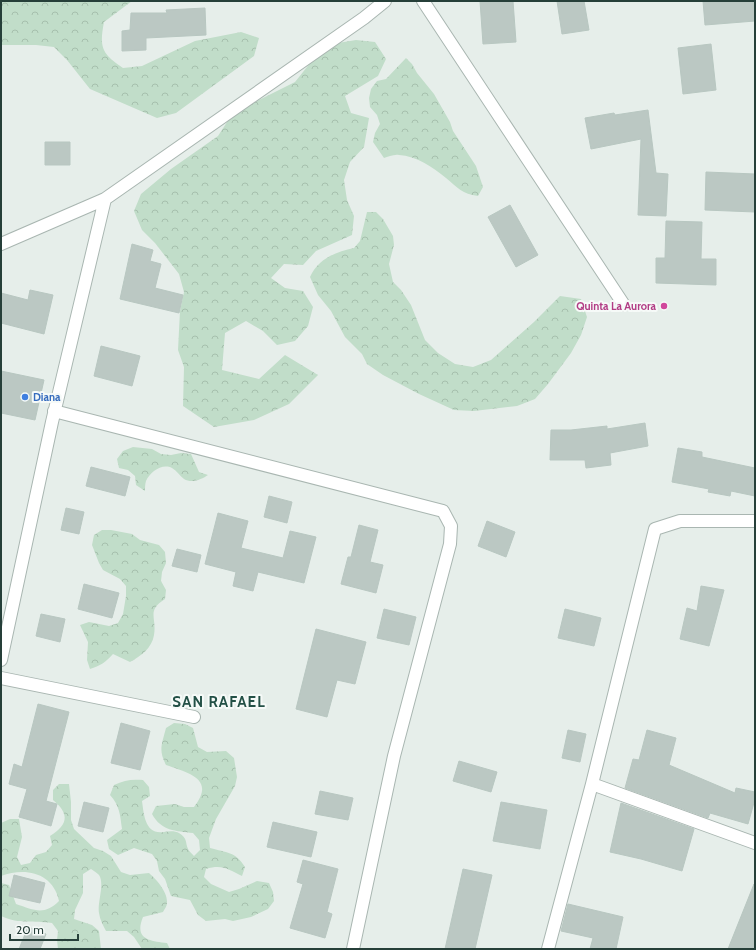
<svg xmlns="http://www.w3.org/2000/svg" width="756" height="950" font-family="Cabin,sans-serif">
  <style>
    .forest { fill: url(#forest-crowns) }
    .building { fill: #bbc8c3; stroke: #b8c7c1 }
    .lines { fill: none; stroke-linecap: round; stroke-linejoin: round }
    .minor-casing { stroke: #a9b6b1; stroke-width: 14 }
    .minor { stroke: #fff; stroke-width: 12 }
    .hotel-dot { fill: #d1479c; stroke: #f6faf8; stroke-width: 1.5 }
    .shop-dot { fill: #3f7fe0; stroke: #f6faf8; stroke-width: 1.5 }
    .labels { text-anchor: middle; stroke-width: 4; stroke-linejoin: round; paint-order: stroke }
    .hotel-label { font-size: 11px; font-weight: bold; fill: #b23c85; stroke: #f6faf8; text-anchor: end }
    .shop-label { font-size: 11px; font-weight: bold; fill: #366cbe; stroke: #f6faf8; text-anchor: start }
    .district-label { font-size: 15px; font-weight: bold; letter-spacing: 1px; fill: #235046; stroke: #f6faf8 }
  </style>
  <defs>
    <pattern id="forest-crowns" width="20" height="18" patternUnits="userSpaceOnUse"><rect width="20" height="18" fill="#c1ddc9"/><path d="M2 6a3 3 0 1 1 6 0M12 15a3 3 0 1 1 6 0" fill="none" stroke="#a6bfad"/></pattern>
  </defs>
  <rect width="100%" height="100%" fill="#e6eeea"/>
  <path class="forest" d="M1 1H132L104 22C99 48 102 54 123 68L142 66 195 41 241 32 259 38 254 56 176 113 157 118 90 89 67 60 54 47 36 45H1Z
    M356 40 375 42 386 59 378 76 345 96 351 113 369 118 364 147 350 162 344 180 347 200 354 216 352 235 316 251 303 265 284 264 271 278 285 288 303 291 313 307 308 326 295 341 277 345 263 331 246 321 225 333 222 370 259 379 285 355 318 375 289 404 254 420 214 427 183 406 184 367 178 350 180 311 184 292 179 274 155 243 142 230 134 211 141 194 171 169 218 136 229 119 243 108 295 82 319 52 338 43Z
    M406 58 412 64 417 73 434 94 450 122 453 131 476 166 483 187 478 196C462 194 458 188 446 178 433 167 416 156 399 155 394 154 388 157 384 158L373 142 375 133 380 124 377 115 370 107 369 98 371 89 377 81 386 79Z
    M367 212H376L383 219 393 236 394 245 389 264 393 282 401 290 411 305 425 340 438 353 455 364 473 367 491 360 534 322 560 296 581 299 587 317 581 335 571 353 548 384 535 399 517 406 474 411 454 410 419 394 383 375 367 364 362 354 345 337 331 311 318 295 310 277C318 259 335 252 354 248L360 241Z
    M133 447 152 449 161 454 171 455 181 453 191 454 199 472 208 475C202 479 192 484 184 479 180 476 177 471 172 468 162 463 150 472 146 481 145 484 145 488 145 491L136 485 135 476 128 470 119 468 117 459 123 451Z
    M102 530H111L132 534 140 540 159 545 165 552 166 563 162 572 161 581 166 590 165 599C146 611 157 617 154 635 152 648 141 656 130 662L113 654C106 662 100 666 90 669L87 660 88 642 80 625 89 622 109 626 118 623 123 614 126 596V586L120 579 103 570 99 563 92 545 94 535Z
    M174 723 185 724 193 728 198 747 207 752 226 751 234 758 237 777 235 786 216 819 209 838 210 848C227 853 235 851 245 867L242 876C228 869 222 864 206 869L204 877 211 884 229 892 239 889 257 881 269 883 273 892 274 901 268 909 251 917 233 921 225 919 206 921 198 915 190 900 171 896 165 879 159 871 157 861 152 854 134 848 118 855 109 849 107 840 122 829C120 815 120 806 110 795L114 785C124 780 132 779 143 780L149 787 150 796 142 801C144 815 145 835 164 832 169 831 176 831 179 833 188 839 185 842 188 849 189 851 192 854 194 856L200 850 199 840 193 833C176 831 161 831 152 814L156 806 175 804 184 807H194C216 779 189 773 166 765 158 750 162 744 166 728Z
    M59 784H69L71 802V820L74 829 94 848 103 851 111 856 121 872 130 875 149 873C156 879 168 892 167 903 167 906 164 910 163 912L143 917C134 939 149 941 167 943L170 949H142L134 937 127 931H106C103 925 100 920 99 913 97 903 105 884 99 875 97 873 94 871 91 869L83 874V893L75 910 74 919 92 925 99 931 101 949H58L57 940 58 931 52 923C32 920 21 925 1 916V883L9 885 16 904C34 910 44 916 59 901 53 873 26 867 1 876V823L10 819H19L22 837 17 857 21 865 30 863 36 855 46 852 52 845 50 836C68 825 70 814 53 800V790Z"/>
  <path class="building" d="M480 1H513L516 42 483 44Z
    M557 1H584L589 30 562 34Z
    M703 1H755V21L705 25Z
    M205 8 206 35 146 38V50L122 51V31L130 30 131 13H167L166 10Z
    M711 44 716 90 683 94 678 48Z
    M648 110 656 173 668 174 666 216 638 215 641 139 591 149 585 118 614 113 615 115Z
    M45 142H70V165H45Z
    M706 172 755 174V212L705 210Z
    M510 205 538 255 516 267 488 217Z
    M666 221 702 222 701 259H716V285L656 283V258H665Z
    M132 244 153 250 150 261 161 264 155 288 183 295 179 313 120 299Z
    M30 290 53 295 44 334 1 323V293L28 300Z
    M101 346 140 356 132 386 94 376Z
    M1 371 44 380 35 420 1 413Z
    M645 423 648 446 610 453 611 465 586 468 585 460H550L551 430H571L607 426V429Z
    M678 448 702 452V457L755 468V496L731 491 730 496 708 492 709 489 672 482Z
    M91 467 130 477 125 496 86 486Z
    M269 496 292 502 287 523 264 517Z
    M66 508 84 512 79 534 61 530Z
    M218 513 248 521 241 548 283 558 290 531 316 537 304 583 258 572 253 591 233 586 236 572 205 564Z
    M487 521 515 532 506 557 478 546Z
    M359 525 378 530 370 562 383 565 376 593 341 584 348 557H351Z
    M177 549 201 555 197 572 172 566Z
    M84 584 119 593 112 618 78 609Z
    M701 586 724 590 709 646 680 639 687 608 697 611Z
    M384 609 416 617 409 645 377 638Z
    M565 609 601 618 594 646 558 638Z
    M41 614 65 619 60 642 36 636Z
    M316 629 366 642 355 684 337 680 327 717 296 709Z
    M38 704 69 712 46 801 57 804 51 826 19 817 27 789 9 784 14 764 22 767Z
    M121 723 150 731 140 770 111 763Z
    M568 730 586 734 580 762 562 758Z
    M647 730 676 738 669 765 735 793 736 788 755 792V799L748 824 710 813 708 818 625 788 633 759 639 760Z
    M459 761 497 772 491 792 453 781Z
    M320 791 353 798 348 820 315 814Z
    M84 802 109 808 103 832 78 826Z
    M501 802 547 810 540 849 493 841Z
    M621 803 694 829 682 871 641 859 610 852Z
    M273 822 317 832 311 857 267 847Z
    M303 860 338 869 327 912 332 914 325 938 290 928 303 884 297 882Z
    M463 869 492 875 475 949H445Z
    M14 875 45 883 40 903 9 896Z
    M754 884 755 949H728Z
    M568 904 623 917 616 949H590L593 938 561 931Z
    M28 927 46 934 40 949H19Z"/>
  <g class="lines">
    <defs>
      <path id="minor" d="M423 1 624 305
        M1 244 105 199 364 18 385 1
        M54 411 443 511 451 526 450 544 394 756 353 949
        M1 660 52 422 105 199
        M1 678 194 717
        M592 784 755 843
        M548 949 592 784 655 529 680 521H755"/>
    </defs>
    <use href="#minor" class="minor-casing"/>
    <use href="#minor" class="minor"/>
  </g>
  <circle class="hotel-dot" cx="664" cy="306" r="4"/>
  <circle class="shop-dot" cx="25" cy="397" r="4"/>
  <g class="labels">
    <g class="hotel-label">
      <text x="656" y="310">Quinta La Aurora</text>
    </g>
    <g class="shop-label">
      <text x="33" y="401">Diana</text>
    </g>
    <g class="district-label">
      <text x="219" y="707">SAN RAFAEL</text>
    </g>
  </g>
  <rect width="756" height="950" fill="none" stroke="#263f39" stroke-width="4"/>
  <path d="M10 934v6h68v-6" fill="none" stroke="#263f39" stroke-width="2"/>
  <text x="16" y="934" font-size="12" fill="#263f39" stroke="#f6faf8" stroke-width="3" paint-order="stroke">20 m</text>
</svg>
